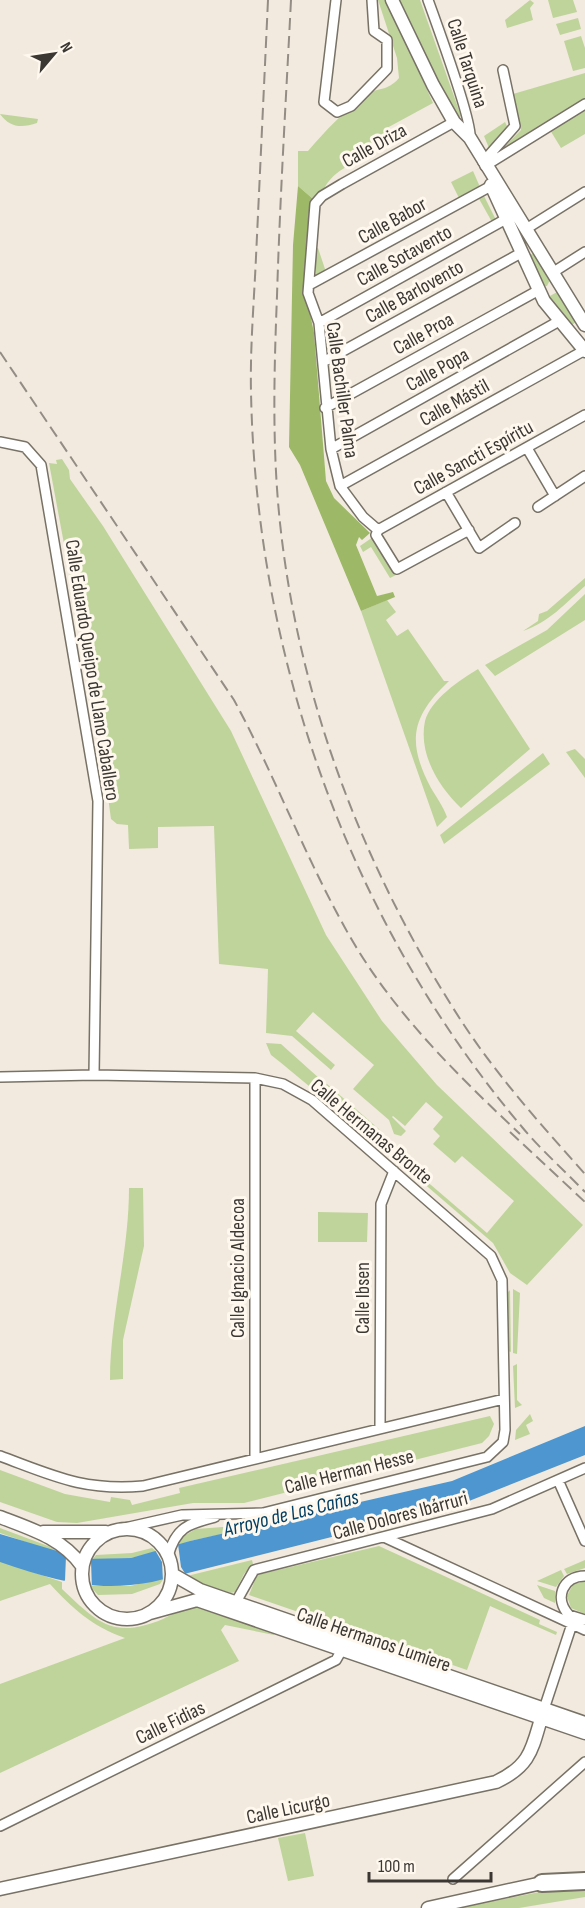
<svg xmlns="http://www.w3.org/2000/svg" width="585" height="1908" font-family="'Sofia Sans Condensed',sans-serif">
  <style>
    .green { fill: #bfd49b }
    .forest { fill: #9db867 }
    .water { fill: #4e96cf }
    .pier { fill: #f2eade }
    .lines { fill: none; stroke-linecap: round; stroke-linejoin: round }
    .street-casing { stroke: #787166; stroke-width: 12 }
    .secondary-casing { stroke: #787166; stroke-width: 15 }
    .highway-casing { stroke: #787166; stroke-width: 20 }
    .street { stroke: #fff; stroke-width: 9 }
    .secondary { stroke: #fff; stroke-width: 12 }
    .highway { stroke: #fff; stroke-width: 16 }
    .rail { stroke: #938d85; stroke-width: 2; stroke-dasharray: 12 6; stroke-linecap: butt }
    .labels { text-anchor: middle; stroke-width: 6; stroke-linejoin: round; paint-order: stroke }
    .street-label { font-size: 20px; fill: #3b3733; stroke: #fef8ee }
    .water-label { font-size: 21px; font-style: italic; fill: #033f64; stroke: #fef8ee }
  </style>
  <rect width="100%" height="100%" fill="#f2eade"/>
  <path class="green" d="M378 0H387L433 103 385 129 387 134 371 143 376 152C356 162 329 171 322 194L313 199 298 186V151H308C326 130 344 111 366 95 377 87 387 92 399 78L397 58Z
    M399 0H420L461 116 457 118 430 68Z
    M530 0 534 3 530 8 533 20 507 28 505 20Z
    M548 0H573L577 12 553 18Z
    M578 18 581 29 560 35 556 24Z
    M581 36 585 48V68L573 71 564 41Z
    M585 73V99L496 155 521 130 513 94Z
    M585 110V134L561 148 550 130Z
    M0 114 38 119 37 123C22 128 10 128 0 114Z
    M505 122 508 128 489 148 484 136Z
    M473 171 480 187 459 198 451 182Z
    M483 194 496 220 492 222 478 197Z
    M318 248 326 272 316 278V249Z
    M531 254 537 255 551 278 547 286H542L530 257Z
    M559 291 577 321 572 325 548 297Z
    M62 459 69 470 70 479 103 526 231 731 326 935 382 1021 437 1085 583 1225 527 1285 510 1273 493 1243 386 1151 389 1149 487 1233 514 1201 462 1156 455 1163 433 1144 440 1136 433 1129 443 1117 426 1102 405 1126 393 1116 392 1117 406 1131 401 1136 394 1134 389 1120 353 1089 374 1065 313 1012 296 1031 335 1065 331 1070 292 1036 266 1033 268 969 219 964 214 826 158 827V848L129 849 128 825 117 824 111 819 100 738 49 463 57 464 56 460Z
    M373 537 396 575 390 578 371 547 363 552 360 546Z
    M585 578V586C565 604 549 622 523 631L538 621 539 614 547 611Z
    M585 594V620L495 676 485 665 547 630Z
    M387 600 396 612 386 620 397 636 408 629 444 681H449C412 716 406 741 431 788 437 798 443 806 447 817L437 827 361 611Z
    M478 669 530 749 461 808C439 787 418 754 425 721 431 699 460 680 478 669Z
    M575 749 585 759V778L566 752Z
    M543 753 550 764 444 844 440 835Z
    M266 1043 281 1044 320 1079 317 1084 323 1089 327 1084 380 1130 384 1142 380 1145 280 1062 271 1055Z
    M129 1188H143L144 1246 123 1340V1379L110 1380C110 1316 129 1253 129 1188Z
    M318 1212 368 1213 367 1242H318Z
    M513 1289 520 1293 517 1354 513 1353Z
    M510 1290 511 1352 508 1351V1292Z
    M517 1364V1400L522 1405 515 1408 513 1366Z
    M530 1414 533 1421 526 1425 530 1434 515 1440 516 1430Z
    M490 1416 494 1424 489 1436 482 1443 244 1503H193L77 1523 57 1522 0 1502V1470L65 1494 110 1502 111 1497 130 1500 132 1505 180 1493 179 1488Z
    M275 1523 190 1541 178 1546 182 1537 196 1529Z
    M0 1528 48 1546 66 1556 0 1533Z
    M379 1546 540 1620 539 1624 557 1632 556 1635 490 1606 467 1670 249 1595 257 1575Z
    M152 1548 157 1552 131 1558 92 1560 96 1555 132 1553Z
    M252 1560 253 1564 244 1574 235 1592 231 1593 197 1582 187 1576Z
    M585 1560V1568L567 1574 564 1569Z
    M0 1561 62 1582V1589C97 1622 113 1640 163 1619 173 1614 186 1607 198 1607 215 1607 255 1625 273 1631L274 1635 225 1625 221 1630 239 1661 0 1773V1684L125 1638C93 1627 72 1608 50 1584L0 1601Z
    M561 1570 564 1576 556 1587 537 1581Z
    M164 1578 160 1584 132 1594 98 1595 90 1586H130Z
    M585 1581V1614L571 1608 567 1596 573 1584Z
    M537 1585 555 1591V1603L544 1598Z
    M305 1833 314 1876 288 1881 278 1838Z
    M585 1883V1897L519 1908H458Z"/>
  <path class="forest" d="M298 186 313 199 306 293 314 333 326 481 334 498 370 533 362 540 359 537 356 545 377 596 393 592 395 597 361 611 300 465 289 447 293 245Z"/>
  <path class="water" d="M585 1426V1455L459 1505 152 1582C94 1593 54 1580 0 1562V1534L84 1559 131 1558 190 1541 452 1481Z"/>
  <path class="pier" d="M178 1544 181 1567 186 1575 163 1581 162 1562 155 1550Z
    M66 1556 91 1561 92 1590 62 1585 65 1580Z"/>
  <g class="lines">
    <defs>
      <path id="street" d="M336 0 324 102 337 112 351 106 387 69V40L374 31 372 0
        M428 0C436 22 473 124 470 138
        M483 162 515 126 503 70
        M485 166 585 104
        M526 229 585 192
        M552 273 585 252
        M309 285 491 186
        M319 323 506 219
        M323 362 521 253
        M325 408 539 290
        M0 442 25 447 41 465 98 801 94 1075
        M527 448 555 496
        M331 449 561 320
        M340 486 585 350
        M446 492 479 548 515 523
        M538 507 585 476
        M378 530 363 517 340 486 331 449 319 323 308 293 315 204 322 196 342 184 454 122
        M378 530 585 415
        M378 530 376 535 397 569 469 530
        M0 1077 94 1075 255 1078 283 1084 312 1100 491 1256 502 1280 505 1430 503 1442 487 1457 263 1513 182 1515 116 1530
        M255 1078V1458
        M380 1428 381 1204 394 1171
        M0 1456C54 1476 83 1491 143 1486L504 1399
        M558 1480 585 1541
        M386 1538 585 1630
        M168 1556C176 1527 188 1524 215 1517
        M585 1576C562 1576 554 1599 569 1615L585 1620
        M236 1602 254 1570 492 1509 585 1468
        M543 1712 574 1618
        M0 1826 336 1660 344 1646
        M453 1879 585 1762"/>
      <path id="secondary" d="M392 0 433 85 454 122 470 138 585 325
        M491 185 544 301 585 351
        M0 1517C31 1529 62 1538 82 1566
        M82 1574a45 45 0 1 1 90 0a45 45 0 1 1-90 0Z
        M43 1532H106
        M172 1574 200 1590 585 1723
        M150 1613 197 1600 585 1733
        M0 1889 496 1782C532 1765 532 1748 543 1712
        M428 1908 542 1883"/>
      <path id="highway" d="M542 1883 585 1881"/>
    </defs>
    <use href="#street" class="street-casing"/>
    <use href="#secondary" class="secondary-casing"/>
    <use href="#highway" class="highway-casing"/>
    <use href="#street" class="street"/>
    <use href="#secondary" class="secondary"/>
    <use href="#highway" class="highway"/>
    <path class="rail" d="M268 0C264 86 260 172 256 257 254 302 250 348 251 392 256 659 350 923 522 1127 541 1150 564 1170 585 1192
      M291 0C286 99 280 197 277 296 274 372 272 448 280 523 299 702 365 872 462 1022 498 1077 542 1126 585 1174
      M0 352 234 700C274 774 303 852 344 926 388 1007 453 1071 520 1134
      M510 1132 585 1202"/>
  </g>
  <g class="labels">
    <g class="street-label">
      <text transform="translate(468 63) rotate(72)" y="7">Calle Tarquina</text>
      <text transform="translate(374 145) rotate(-29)" y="7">Calle Driza</text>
      <text transform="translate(392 220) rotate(-29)" y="7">Calle Babor</text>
      <text transform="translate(404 255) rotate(-29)" y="7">Calle Sotavento</text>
      <text transform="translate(414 291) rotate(-29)" y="7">Calle Barlovento</text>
      <text transform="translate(423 333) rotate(-29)" y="7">Calle Proa</text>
      <text transform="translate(437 369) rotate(-29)" y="7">Calle Popa</text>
      <text transform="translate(343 390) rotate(82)" y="7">Calle Bachiller Palma</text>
      <text transform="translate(454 402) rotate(-29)" y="7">Calle Mástil</text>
      <text transform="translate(473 457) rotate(-29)" y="7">Calle Sancti Espíritu</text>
      <text transform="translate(93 670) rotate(81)" y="7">Calle Eduardo Queipo de Llano Caballero</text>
      <text transform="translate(372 1131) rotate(40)" y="7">Calle Hermanas Bronte</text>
      <text transform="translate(237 1268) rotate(-90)" y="7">Calle Ignacio Aldecoa</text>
      <text transform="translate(362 1298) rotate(-90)" y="7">Calle Ibsen</text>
      <text transform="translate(349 1471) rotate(-14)" y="7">Calle Herman Hesse</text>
      <text transform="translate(400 1515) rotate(-15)" y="7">Calle Dolores Ibárruri</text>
      <text transform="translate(374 1639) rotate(19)" y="7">Calle Hermanos Lumiere</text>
      <text transform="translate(170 1722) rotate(-26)" y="7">Calle Fidias</text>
      <text transform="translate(288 1808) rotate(-12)" y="7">Calle Licurgo</text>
    </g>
    <g class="water-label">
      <text transform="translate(291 1513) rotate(-14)" y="7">Arroyo de Las Cañas</text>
    </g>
  </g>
  <g transform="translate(54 54) rotate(61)" stroke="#fef8ee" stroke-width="4.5" paint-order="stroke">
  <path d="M0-4.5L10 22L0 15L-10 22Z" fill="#3b3733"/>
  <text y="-9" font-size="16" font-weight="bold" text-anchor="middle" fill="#3b3733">N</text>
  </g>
  <path d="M369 1872v9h122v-9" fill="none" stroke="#3b3733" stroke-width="3"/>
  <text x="378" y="1872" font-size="18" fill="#3b3733" stroke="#fef8ee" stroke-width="4.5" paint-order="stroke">100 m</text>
</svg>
